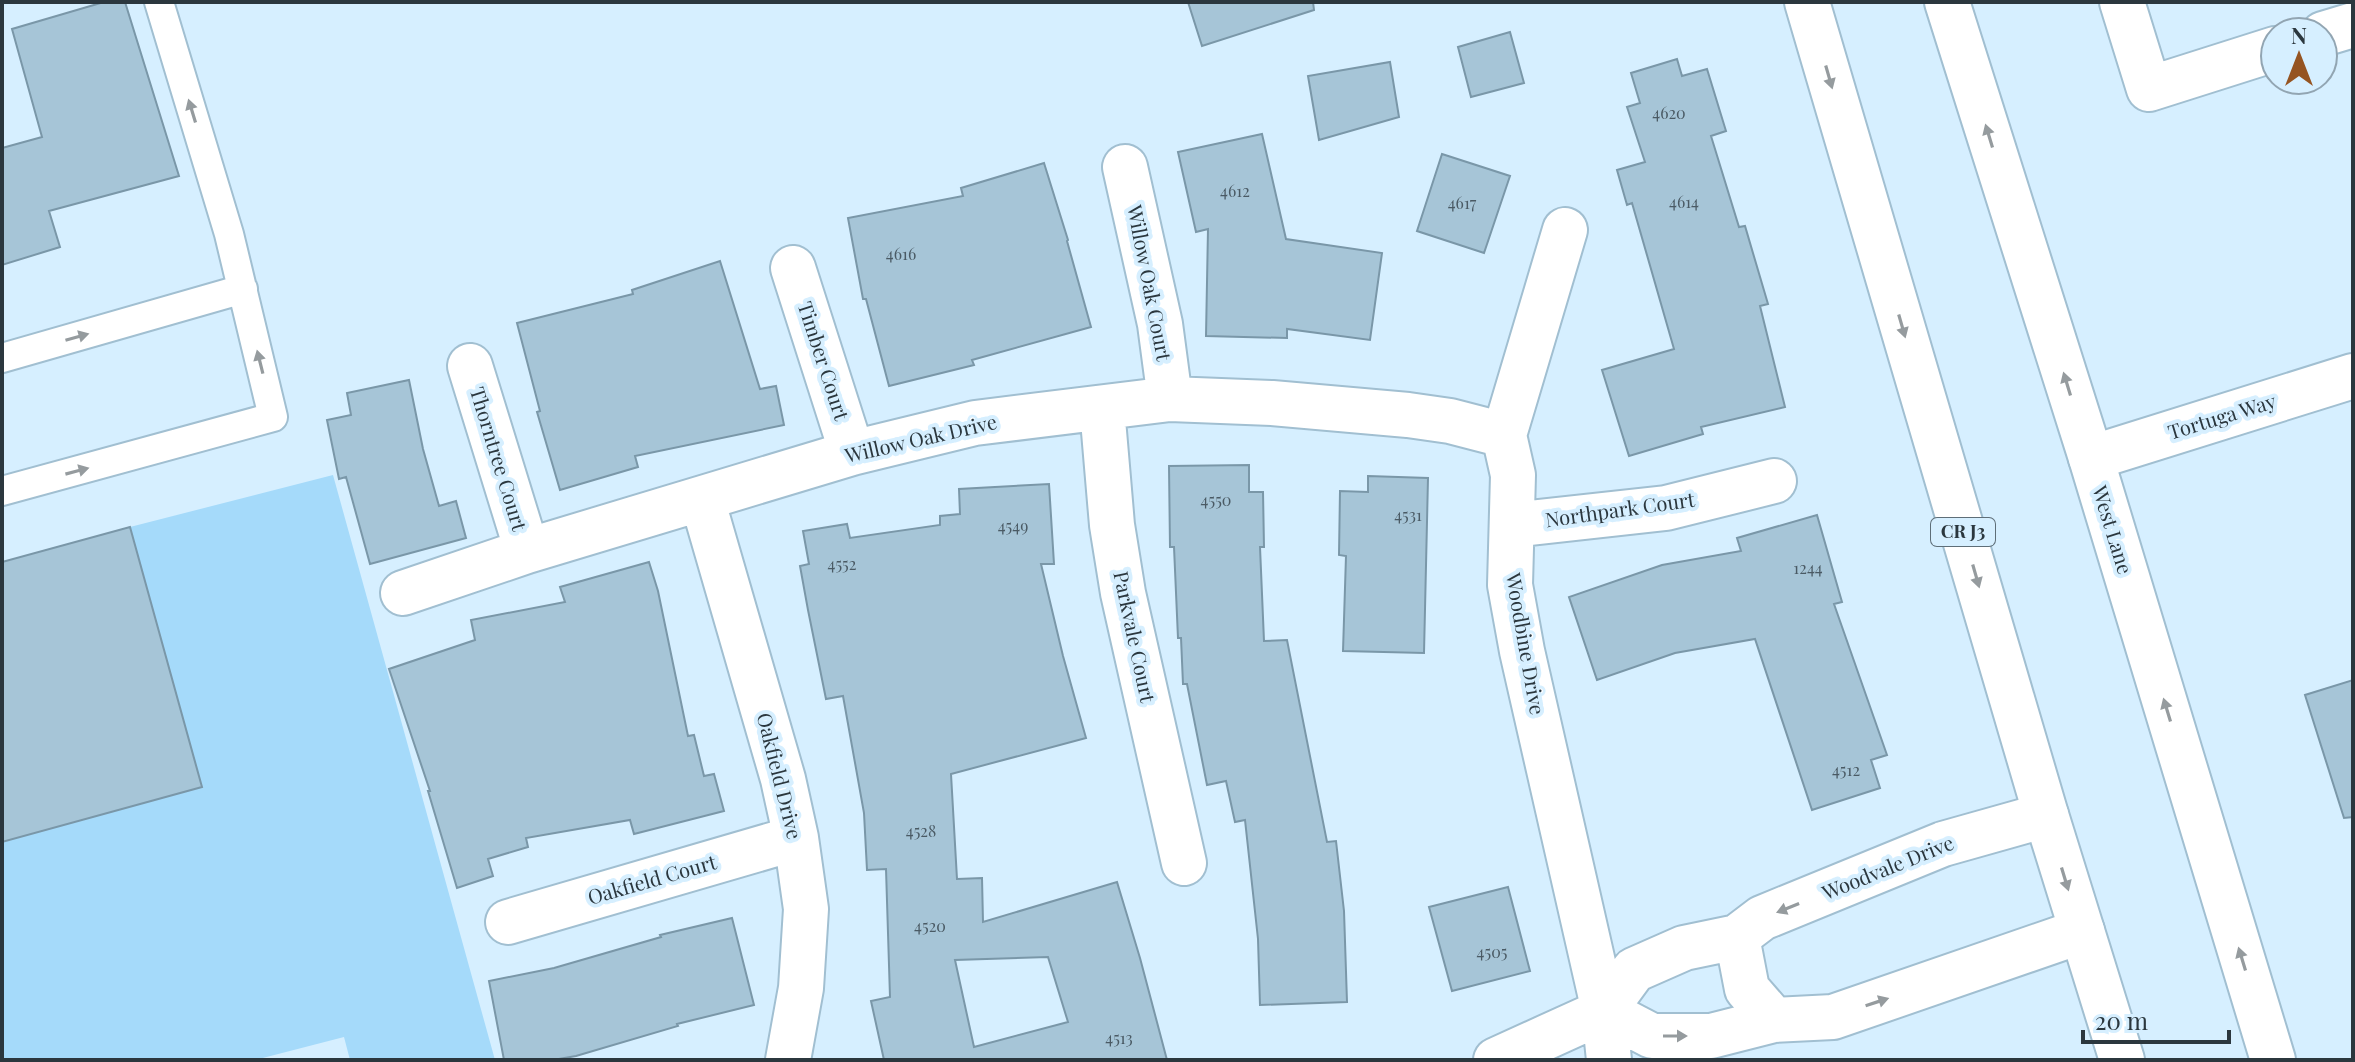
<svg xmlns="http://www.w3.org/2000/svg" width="2355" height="1062" font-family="'Playfair Display',serif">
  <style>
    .green { fill: #a5dafa }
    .building { fill: #a6c5d7; stroke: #7a97a8; stroke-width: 2; fill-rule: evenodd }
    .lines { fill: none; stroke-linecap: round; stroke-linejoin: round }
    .lane-casing { stroke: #a1bfd1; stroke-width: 32 }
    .street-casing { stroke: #a1bfd1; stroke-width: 48 }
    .primary-casing { stroke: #a1bfd1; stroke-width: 48 }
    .lane { stroke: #fff; stroke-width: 28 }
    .street { stroke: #fff; stroke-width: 44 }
    .primary { stroke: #fff; stroke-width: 44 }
    .oneway { fill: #959b9e }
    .labels { text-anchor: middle; stroke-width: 8; stroke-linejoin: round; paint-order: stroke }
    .number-label { font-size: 16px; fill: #4a5a64 }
    .shield { fill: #d6efff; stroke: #5e6e78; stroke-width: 2 }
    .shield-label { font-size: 18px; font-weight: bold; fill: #2b373e }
    .street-label { font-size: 20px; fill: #2b373e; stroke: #d6efff }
  </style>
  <rect width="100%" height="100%" fill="#d6efff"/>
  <path class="green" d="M333 475 495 1060H350L344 1037 255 1060H2V842L202 787 130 527Z"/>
  <path class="building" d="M104 2H125L179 176 49 211 60 247 2 265V148L42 137 12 29Z
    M1188 2H1313L1314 10 1202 46Z
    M1510 32 1524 83 1471 97 1458 47Z
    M1677 59 1682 76 1707 69 1726 131 1711 136 1739 227 1745 226 1768 304 1760 306 1785 407 1701 427 1703 434 1629 456 1602 370 1674 349 1632 203 1627 205 1617 170 1645 162 1627 107 1640 103 1631 73Z
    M1390 62 1399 117 1319 140 1308 76Z
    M1262 134 1286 239 1382 253 1370 340 1287 329V338L1206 336 1208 229 1196 232 1178 152Z
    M1442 154 1510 176 1484 253 1417 231Z
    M1044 163 1068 240 1067 241 1091 327 972 360 974 365 889 386 866 299H863L848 218 963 196 961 188Z
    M720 261 760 389 776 386 784 425 635 456 638 467 560 490 537 412 540 411 517 323 633 294 632 290Z
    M409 380 423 449 439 506 456 501 466 538 370 564 346 477 339 479 327 420 351 415 347 393Z
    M1249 465V492H1263L1264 547H1260L1264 641 1287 640 1327 842 1336 841 1344 911 1347 1002 1260 1005 1258 939 1245 820 1235 822 1226 781 1207 785 1187 684H1183L1181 638H1178L1174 547H1170L1169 466Z
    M1368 476 1428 478 1424 653 1343 651 1346 556 1339 555 1340 491 1368 492Z
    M1049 484 1054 564H1041L1063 656 1086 738 951 774 957 879 982 878 983 922 1117 882 1140 958 1167 1060H884L871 1001 890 997 886 869 867 870 864 813 843 696 826 699 808 610 800 566 809 564 803 531 847 524 850 538 940 525V516L960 514 959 489ZM1048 957 1068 1022 974 1047 955 960Z
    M1817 515 1842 602 1834 604 1887 755 1871 760 1880 788 1812 810 1755 639 1675 653 1597 680 1569 597 1662 565 1741 551 1737 538Z
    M130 527 202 787 2 842V562Z
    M649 562 658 591 688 736 694 735 704 776 714 774 724 811 634 834 630 820 526 838 528 847 488 859 493 876 457 888 428 791H430L389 669 475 640 471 620 565 602 560 587Z
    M2353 680V817L2344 818 2305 695Z
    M1508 887 1530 971 1452 991 1429 907Z
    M732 918 754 1005 677 1024 678 1026 576 1056 553 1060H504L489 981 554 968 661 937 660 935Z"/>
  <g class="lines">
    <defs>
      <path id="lane" d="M2 358 243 289
        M2 491 273 417 229 234 159 2"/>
      <path id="street" d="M2122 2 2149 89 2275 49
        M2323 34 2353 25
        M1125 167 1160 324 1170 399
        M1565 230 1504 435 1513 475 1510 585 1522 651 1604 1011 1609 1060
        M793 268 852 453
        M470 366 527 551
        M1102 408 1112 525 1123 593 1184 863
        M2091 458 2353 376
        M702 499 783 779 796 838 806 909 801 988 788 1060
        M1512 525 1666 508 1774 481
        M403 593 527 551 852 453 975 423 1170 399 1272 403 1408 415 1450 421 1504 435
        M2046 815 1943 844 1762 918 1737 937 1747 989 1774 1020 1833 1017 2082 931
        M508 922 796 838
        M1604 1011 1652 1036H1711L1774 1020
        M1496 1060 1604 1011 1634 970 1684 948 1737 937"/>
      <path id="primary" d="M1807 2 2046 815 2122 1060
        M1947 2 2091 458 2273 1060"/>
    </defs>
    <use href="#lane" class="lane-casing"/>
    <use href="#street" class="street-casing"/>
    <use href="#primary" class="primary-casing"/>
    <use href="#lane" class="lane"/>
    <use href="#street" class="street"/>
    <use href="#primary" class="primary"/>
  </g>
  <defs><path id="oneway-solid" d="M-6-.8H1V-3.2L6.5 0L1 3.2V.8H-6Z" transform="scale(2)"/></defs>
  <g class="oneway">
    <use href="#oneway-solid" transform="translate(1829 77) rotate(74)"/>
    <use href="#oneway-solid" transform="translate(192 111) rotate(-107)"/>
    <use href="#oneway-solid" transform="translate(1989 136) rotate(-107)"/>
    <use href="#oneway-solid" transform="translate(1902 326) rotate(74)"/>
    <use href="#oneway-solid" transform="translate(77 337) rotate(-16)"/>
    <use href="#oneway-solid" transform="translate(260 362) rotate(-104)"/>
    <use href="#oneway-solid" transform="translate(2067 384) rotate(-107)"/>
    <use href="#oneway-solid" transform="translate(77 471) rotate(-15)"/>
    <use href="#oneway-solid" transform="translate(1976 576) rotate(74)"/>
    <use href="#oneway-solid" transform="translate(2167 710) rotate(-107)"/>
    <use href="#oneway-solid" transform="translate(2065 879) rotate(73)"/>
    <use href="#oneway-solid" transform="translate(1788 908) rotate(158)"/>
    <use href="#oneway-solid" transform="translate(2242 959) rotate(-107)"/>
    <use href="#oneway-solid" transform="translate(1877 1002) rotate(-18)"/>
    <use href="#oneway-solid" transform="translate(1675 1036)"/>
  </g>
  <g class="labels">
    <g class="number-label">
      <text x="1669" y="119">4620</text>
      <text x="1235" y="197">4612</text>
      <text x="1684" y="208">4614</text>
      <text x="1462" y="209">4617</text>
      <text x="901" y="260">4616</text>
      <text x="1216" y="506">4550</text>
      <text x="1408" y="521">4531</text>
      <text x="1013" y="532">4549</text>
      <text x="842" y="570">4552</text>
      <text x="1808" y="574">1244</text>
      <text x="1846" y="776">4512</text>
      <text x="921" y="837">4528</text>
      <text x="930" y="932">4520</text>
      <text x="1492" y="958">4505</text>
      <text x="1119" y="1044">4513</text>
    </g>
    <rect class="shield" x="1931" y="518" width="64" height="28" rx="6"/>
    <g class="shield-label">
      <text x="1963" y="538">CR J3</text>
    </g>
    <g class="street-label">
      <text transform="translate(1149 283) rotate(79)" y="7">Willow Oak Court</text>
      <text transform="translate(823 361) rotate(72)" y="7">Timber Court</text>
      <text transform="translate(2222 417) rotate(-17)" y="7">Tortuga Way</text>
      <text transform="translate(921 439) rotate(-13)" y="7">Willow Oak Drive</text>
      <text transform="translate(498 459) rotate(73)" y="7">Thorntree Court</text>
      <text transform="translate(1620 510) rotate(-8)" y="7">Northpark Court</text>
      <text transform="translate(2112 530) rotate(73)" y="7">West Lane</text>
      <text transform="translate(1134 637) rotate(78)" y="7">Parkvale Court</text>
      <text transform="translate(1525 644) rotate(80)" y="7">Woodbine Drive</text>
      <text transform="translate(779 776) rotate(76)" y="7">Oakfield Drive</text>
      <text transform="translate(1888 868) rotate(-22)" y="7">Woodvale Drive</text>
      <text transform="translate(652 880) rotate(-16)" y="7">Oakfield Court</text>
    </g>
  </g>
  <rect width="2355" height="1062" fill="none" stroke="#2b373e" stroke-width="8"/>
  <g transform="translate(2299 56)"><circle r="38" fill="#d6efff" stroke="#92a5b2" stroke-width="2"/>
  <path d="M0-6L14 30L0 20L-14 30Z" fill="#955421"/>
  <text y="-12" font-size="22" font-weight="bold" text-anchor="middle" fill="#2b373e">N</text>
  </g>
  <path d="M2083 1030v12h146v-12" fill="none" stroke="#2b373e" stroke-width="4"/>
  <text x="2095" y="1030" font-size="24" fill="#2b373e" stroke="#d6efff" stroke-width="6" paint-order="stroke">20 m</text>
</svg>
